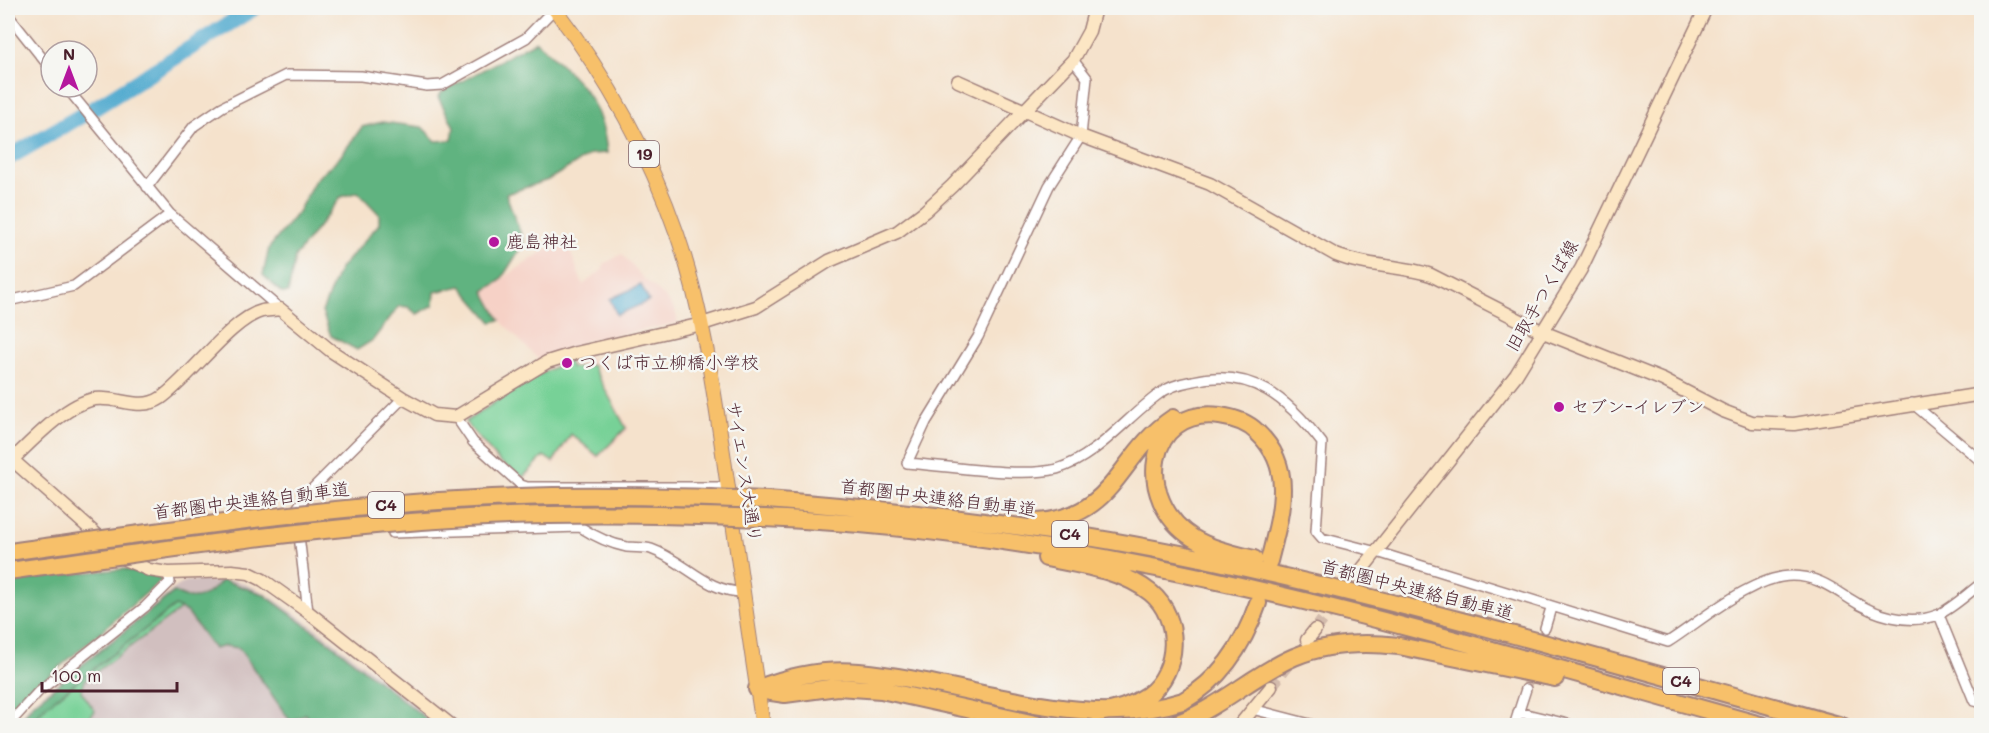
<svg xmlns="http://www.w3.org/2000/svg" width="1989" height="733" font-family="Mali,'Klee One',sans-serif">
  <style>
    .built { fill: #f6d1c6 }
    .industrial { fill: #d1bfbf }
    .green { fill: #77d197; stroke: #607861; stroke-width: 1.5 }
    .forest { fill: #61b380; stroke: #566956; stroke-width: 1.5 }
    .water { fill: #51aacf; stroke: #4e647d; stroke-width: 1.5 }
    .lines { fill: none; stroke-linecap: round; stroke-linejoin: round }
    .river { stroke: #51aacf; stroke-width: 16 }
    .street-tunnel { stroke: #d3bbac; stroke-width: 9; stroke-dasharray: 9 4.5; stroke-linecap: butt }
    .secondary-tunnel { stroke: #d3bbac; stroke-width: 12; stroke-dasharray: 12 6; stroke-linecap: butt }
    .highway-tunnel { stroke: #d3bbac; stroke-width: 16; stroke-dasharray: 16 8; stroke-linecap: butt }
    .street-casing { stroke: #a0807c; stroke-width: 12 }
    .secondary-casing { stroke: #a0807c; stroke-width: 15 }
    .primary-casing { stroke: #a0807c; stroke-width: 16 }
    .highway-casing { stroke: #a0807c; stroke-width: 20 }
    .street { stroke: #fff; stroke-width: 9 }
    .secondary { stroke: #fce6c4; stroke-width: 12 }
    .primary { stroke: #f7c06b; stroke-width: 14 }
    .highway { stroke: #f7c06b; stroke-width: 16 }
    .highway-bridge-casing { stroke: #a0807c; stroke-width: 20; stroke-linecap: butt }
    .highway-bridge { stroke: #f7c06b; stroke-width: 16 }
    .poi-dot { fill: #b5179e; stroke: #f6f6f2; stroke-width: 2 }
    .labels { text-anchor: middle; stroke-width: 5; stroke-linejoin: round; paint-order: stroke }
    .shield { fill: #f6f6f2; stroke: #7e6067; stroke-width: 1.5 }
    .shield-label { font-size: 16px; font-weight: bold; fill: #4a1f2b }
    .poi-label { font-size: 18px; fill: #4a1f2b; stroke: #f6f6f2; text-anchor: start }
    .street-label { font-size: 18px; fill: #4a1f2b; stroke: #f6f6f2 }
  </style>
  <rect width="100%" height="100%" fill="#f6f6f2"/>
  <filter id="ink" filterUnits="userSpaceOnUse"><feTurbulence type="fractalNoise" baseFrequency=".0167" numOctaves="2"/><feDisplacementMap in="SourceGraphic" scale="12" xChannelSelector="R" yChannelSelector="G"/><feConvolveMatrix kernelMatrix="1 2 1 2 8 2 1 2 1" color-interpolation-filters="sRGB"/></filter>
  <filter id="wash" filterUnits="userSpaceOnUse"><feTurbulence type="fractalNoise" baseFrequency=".008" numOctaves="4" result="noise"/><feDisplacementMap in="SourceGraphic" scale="24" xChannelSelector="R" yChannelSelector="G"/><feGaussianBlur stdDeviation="1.35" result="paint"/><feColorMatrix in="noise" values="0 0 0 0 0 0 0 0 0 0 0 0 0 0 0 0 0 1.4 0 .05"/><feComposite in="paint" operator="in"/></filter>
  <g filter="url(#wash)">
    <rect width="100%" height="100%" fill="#f5e2cc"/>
    <path class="built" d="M562 239 566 240 583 285 602 270 604 264 622 254 641 276 665 297 675 310 678 323 581 342 629 429 598 459 572 437 554 465 544 457 524 480 498 463 479 444 463 420 543 369 537 358 500 320 484 291Z"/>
    <path class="industrial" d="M235 580 262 591 320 631 440 725 13 726 30 704 175 588 186 581Z"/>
    <path class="green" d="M568 360 571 368 592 365 626 428 598 456 571 434 553 462 544 456 523 477 499 461 465 422 527 381Z
      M175 606 182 608 85 680 81 691 95 711C79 732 53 725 29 726L46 706Z"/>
    <path class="forest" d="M536 41C574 77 602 96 607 153L591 154 548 180 506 194 524 243 500 281 484 291 500 320 492 322 461 286 435 292 434 305 417 314 408 307 399 306 373 340 357 350 331 336 322 312 339 270 379 224V214L358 192 341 197 295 257 288 293H282L263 275 269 248 298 212 315 180 340 157 362 127 382 122 422 127 436 141 452 140 454 127 438 97 442 92Z
      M124 569 164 578 8 711V583L55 575Z
      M222 580 263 594 329 642 434 725H315L305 714 291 722 239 648 225 646 214 649 187 612 175 606 46 706 29 725 17 726 32 705 174 592C195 605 208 596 222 580Z"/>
    <path class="water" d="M641 285 649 301 617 315 610 299Z"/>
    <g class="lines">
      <path class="river" d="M8 158 98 106 254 8"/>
    </g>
  </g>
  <g filter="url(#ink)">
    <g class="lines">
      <path class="street-tunnel" d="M1526 689 1545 628"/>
      <path class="secondary-tunnel" d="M1315 630 1360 572
        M1271 687 1292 659"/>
      <path class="highway-tunnel" d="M1268 603 1278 563"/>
      <defs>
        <path id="street" d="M8 15 51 69
          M1073 60 1087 78 1081 136 1049 186 978 337 926 422 907 463C945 466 1023 478 1057 469 1097 457 1127 417 1159 394 1168 387 1182 383 1193 381 1252 367 1288 399 1322 443L1316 531 1322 538 1377 552 1668 642C1701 621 1752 576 1792 576 1816 576 1831 587 1850 599 1874 615 1909 626 1937 615 1952 609 1968 593 1982 583
          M66 87 170 214 280 309
          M147 187 194 126 222 107 286 75 361 76 427 86 442 85 526 38 555 8
          M8 301 74 286 170 214
          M1912 403 1982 462
          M456 417 473 442 521 485 527 487H728
          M393 533 580 527C594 536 611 544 627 547 635 548 644 547 651 549 685 561 706 592 743 592
          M308 612 296 510 306 495 403 398
          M1939 615 1974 701 1982 703
          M1545 628 1551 608
          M1252 709 1318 726
          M1518 712 1576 726
          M8 725 39 691 145 607 170 582 168 573
          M1456 726H1473
          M1514 726 1526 689"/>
        <path id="secondary" d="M958 81 1081 136 1210 184 1336 255C1366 267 1400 265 1431 275L1543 332 1663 380 1723 411 1752 422 1794 424 1982 394
          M8 456 124 559 149 570 168 573 232 571 249 573 263 580 308 612 452 726
          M8 464C29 444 65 404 95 399 118 396 140 412 161 398 190 378 231 319 262 311 267 310 274 310 280 309L331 351 403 398 434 415 456 417 547 362 576 353 702 324 756 307 829 261 897 232 925 211 952 186 1073 60 1089 31 1095 8
          M1360 572 1516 375 1581 269 1706 8
          M1307 640 1315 630
          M1239 726 1271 687"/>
        <path id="primary" d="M554 8C606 76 649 153 677 234 702 307 713 384 724 460 737 549 749 637 763 726"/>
        <path id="highway" d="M767 500C912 511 1058 528 1200 558 1416 604 1629 667 1842 726
          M764 518C1107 531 1435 635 1764 726
          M1037 522C1117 517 1117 455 1173 418
          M1046 558C1080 565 1123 570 1151 593 1181 618 1180 671 1148 695 1132 706 1116 711 1097 713
          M1254 559C1234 554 1211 549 1193 538 1133 500 1146 406 1220 416 1234 418 1247 422 1257 432 1273 447 1282 466 1282 489 1282 513 1275 537 1269 561
          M757 689C789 676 824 669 859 672 963 681 1084 733 1183 701 1222 679 1244 644 1258 603
          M758 690 785 694 837 687 881 690 1044 726
          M1169 726C1216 712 1250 676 1294 657 1328 643 1363 642 1399 646L1555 678"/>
      </defs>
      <use href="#street" class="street-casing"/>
      <use href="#secondary" class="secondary-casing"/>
      <use href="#primary" class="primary-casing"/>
      <use href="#highway" class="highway-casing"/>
      <use href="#street" class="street"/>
      <use href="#secondary" class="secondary"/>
      <use href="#primary" class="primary"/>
      <use href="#highway" class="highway"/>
      <defs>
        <path id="highway-bridge" d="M8 552C177 529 346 503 518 497 601 494 684 497 767 500
          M8 571C161 550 314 527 468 518 567 512 665 514 764 518"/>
      </defs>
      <use href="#highway-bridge" class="highway-bridge-casing"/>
      <use href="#highway-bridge" class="highway-bridge"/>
    </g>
  </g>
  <g class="poi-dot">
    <circle cx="494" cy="242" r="6"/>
    <circle cx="567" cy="363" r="6"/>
    <circle cx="1559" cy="407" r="6"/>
  </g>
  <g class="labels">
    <g class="shield">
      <rect x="629" y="141" width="30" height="26" rx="4.5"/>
      <rect x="368" y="492" width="36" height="26" rx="4.5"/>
      <rect x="1052" y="521" width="36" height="26" rx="4.5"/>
      <rect x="1663" y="668" width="36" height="26" rx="4.5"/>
    </g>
    <g class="shield-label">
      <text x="644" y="160">19</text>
      <text x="386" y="511">C4</text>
      <text x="1070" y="540">C4</text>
      <text x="1681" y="687">C4</text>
    </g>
    <g class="poi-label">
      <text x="506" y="248">鹿島神社</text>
      <text x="579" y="369">つくば市立柳橋小学校</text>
      <text x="1571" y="413">セブン-イレブン</text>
    </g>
    <g class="street-label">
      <text transform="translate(1542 296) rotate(-60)" y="6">旧取手つくば線</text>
      <text transform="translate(744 472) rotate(81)" y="6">サイエンス大通り</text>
      <text transform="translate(938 498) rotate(7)" y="6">首都圏中央連絡自動車道</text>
      <text transform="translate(251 501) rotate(-7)" y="6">首都圏中央連絡自動車道</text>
      <text transform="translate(1417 590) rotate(14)" y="6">首都圏中央連絡自動車道</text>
    </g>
  </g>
  <rect width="1989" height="733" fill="none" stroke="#f6f6f2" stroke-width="30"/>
  <g transform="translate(69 69)"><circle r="28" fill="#f6f6f2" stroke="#b1a0a2" stroke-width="1.5"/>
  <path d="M0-4.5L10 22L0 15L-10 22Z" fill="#b5179e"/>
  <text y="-9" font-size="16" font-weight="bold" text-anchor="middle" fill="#4a1f2b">N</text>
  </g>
  <path d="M42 682v9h135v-9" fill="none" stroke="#4a1f2b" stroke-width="3"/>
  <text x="51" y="682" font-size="18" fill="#4a1f2b" stroke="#f6f6f2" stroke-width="4.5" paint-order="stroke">100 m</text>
</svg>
